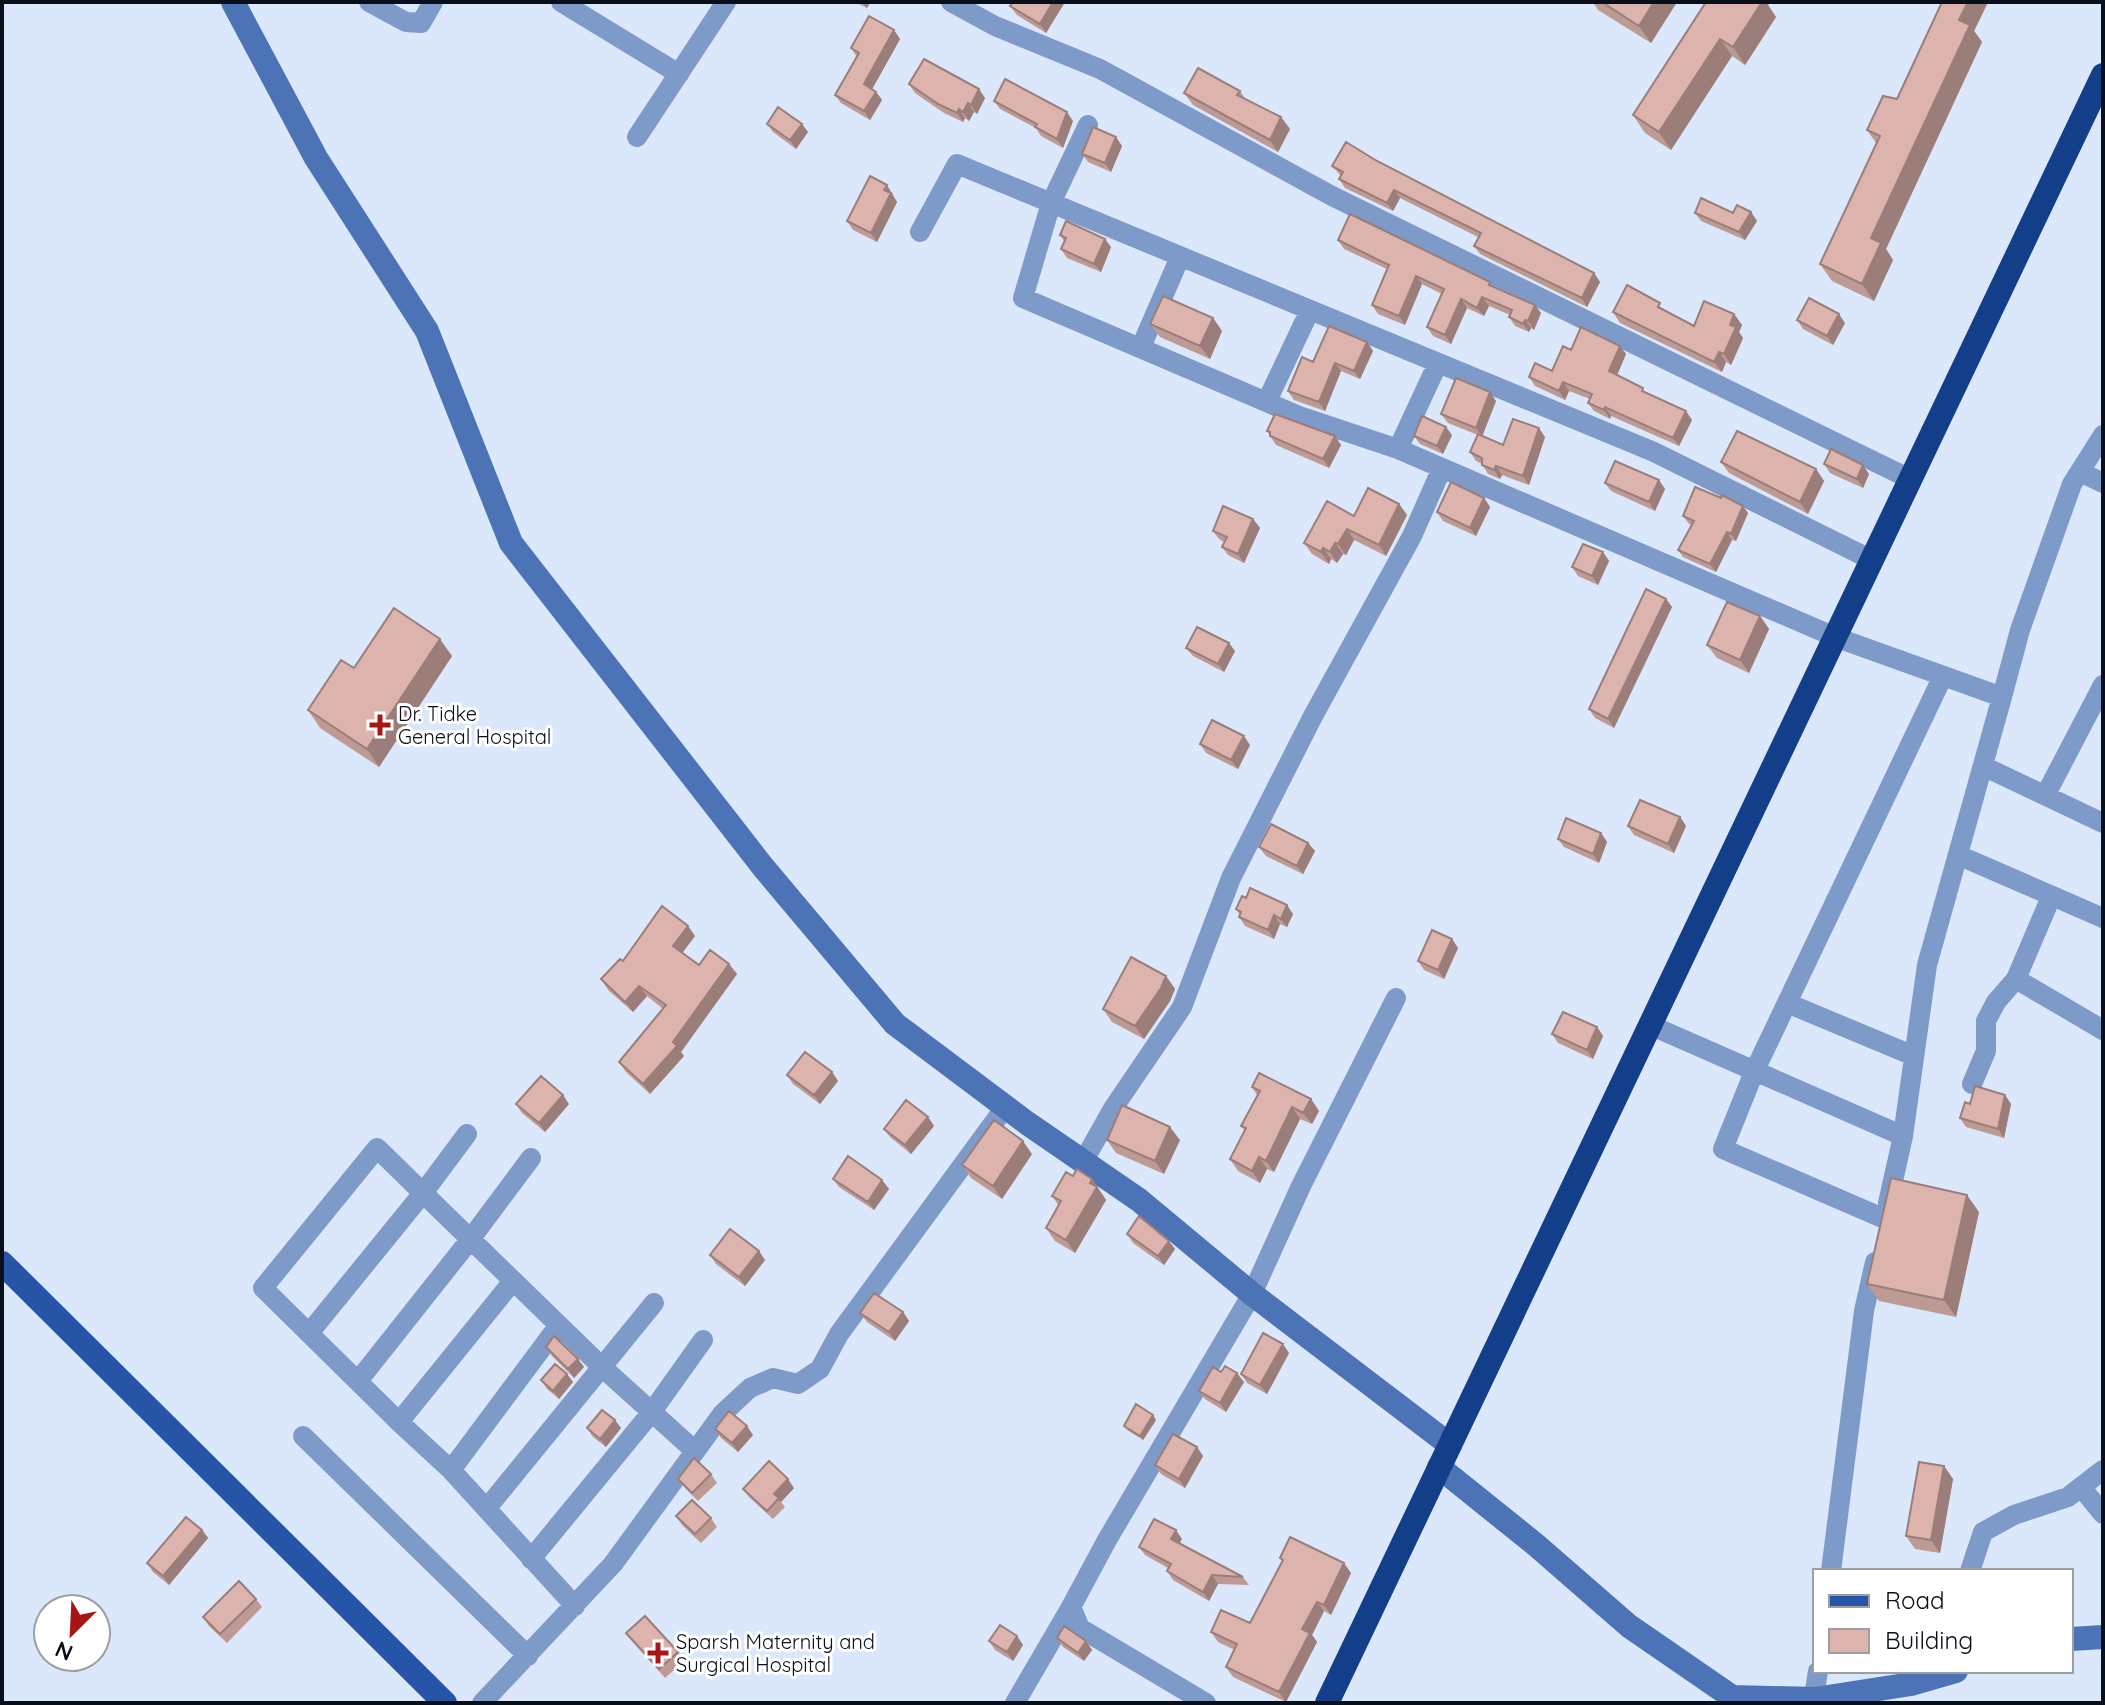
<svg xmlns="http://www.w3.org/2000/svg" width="2105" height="1705" font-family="Quicksand,sans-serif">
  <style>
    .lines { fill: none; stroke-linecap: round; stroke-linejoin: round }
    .street { stroke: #7e9ac8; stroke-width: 20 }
    .secondary { stroke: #4c73b6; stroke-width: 24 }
    .primary { stroke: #2655a7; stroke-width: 24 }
    .highway { stroke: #133e89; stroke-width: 24 }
    .wall { fill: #be9a95 }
    .shaded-wall { fill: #9b7d79 }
    .building { fill: #ddb3ad; stroke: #9b7d79; stroke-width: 2 }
    .poi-dot { fill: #a91515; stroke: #fff; stroke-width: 3 }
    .labels { text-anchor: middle; stroke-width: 6; stroke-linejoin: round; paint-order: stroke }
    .poi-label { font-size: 20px; fill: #090f1a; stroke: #fff; text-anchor: start }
  </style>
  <rect width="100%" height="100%" fill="#dbe7fb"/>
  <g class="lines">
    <path class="street" d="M369 2 406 22 421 23 433 2
      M561 2 679 74
      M951 2 995 26 1100 69 1332 196 1910 479
      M1088 125 1051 203 1023 298 1299 416 1398 449 1835 637 2002 697 2020 630 2072 484 2103 435
      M637 137 726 2
      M920 232 957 164 1654 452 1872 560
      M1141 347 1180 257
      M1267 401 1310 310
      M1398 449 1438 363
      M2080 472 2103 483
      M1983 766 2103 823
      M2046 794 2103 685
      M1958 855 2103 918
      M2016 979 2103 1030
      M1787 1003 1914 1056
      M1650 1025 1903 1136
      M1972 1084 1986 1051V1021L1996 1002 2016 979 2051 897
      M467 1134 423 1193 377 1148 263 1288 399 1422 451 1470 575 1606
      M1083 1162 1114 1107 1182 1007 1231 878 1313 716 1412 536 1442 468
      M1888 1203 1903 1136 1927 965 2002 697
      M1885 1219 1723 1149 1754 1072 1943 676
      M310 1332 423 1193 603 1368 695 1451
      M358 1381 469 1241 531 1158
      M399 1422 513 1281
      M303 1436 528 1656
      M451 1470 559 1325
      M2081 1487 2103 1514
      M487 1508 654 1303
      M531 1559 651 1413 703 1340
      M1831 1571 1864 1311 1875 1262
      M1970 1571 1983 1532 2014 1515 2068 1497 2103 1470
      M482 1703 613 1564 723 1413 750 1388 773 1378 798 1384 820 1369 839 1334 1006 1106
      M1015 1703 1071 1607
      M1206 1703 1080 1628 1071 1607 1107 1540 1252 1294 1301 1186 1396 998
      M1813 1703 1818 1671"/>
    <path class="secondary" d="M233 2 316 158 427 331 511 543 763 867 895 1024 1027 1123 1139 1200 1252 1294 1450 1445
      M1439 1467 1536 1545 1629 1626 1732 1697 1815 1699 1911 1684 1956 1671
      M2071 1639 2103 1637"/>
    <path class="primary" d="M2 1263 445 1703"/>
    <path class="highway" d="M1327 1703 2103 75"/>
  </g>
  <path class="wall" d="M855 2H870L867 8Z
    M1013 2H1065L1046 33 1017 15 1010 6Z
    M1593 2H1677L1651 43 1598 10Z
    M1706 2H1770L1768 5 1776 17 1745 65 1732 56 1671 150 1645 133 1633 115Z
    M1942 2H1988L1974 31 1982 42 1886 249 1893 260 1874 301 1832 281 1820 264 1876 143 1867 130 1897 99Z
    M894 30 900 39 872 89 876 92 882 100 870 120 841 103 835 95 857 57 851 48Z
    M909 84 985 98 977 114 974 112 969 121 965 118 963 122 944 113 915 93Z
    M1240 91 1246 100 1281 117 1290 129 1278 152 1193 105 1184 93Z
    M994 101 1073 121 1063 148 1041 136 1036 128 1000 109Z
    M767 124 808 132 796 149 773 132Z
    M1122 146 1111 172 1088 162 1082 154Z
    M1377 161 1594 273 1600 282 1587 307 1480 254 1474 246 1478 237 1400 198 1393 211 1345 188 1339 179 1341 176 1332 166Z
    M893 193 892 195 897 202 877 242 853 230 847 221Z
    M1751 212 1757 221 1745 240 1701 221 1695 213Z
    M1060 235 1111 247 1101 272 1067 258 1061 249 1064 241Z
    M1338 240 1493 286 1541 313 1534 330 1531 328 1529 332 1515 326 1509 317 1510 315 1489 306 1484 316 1467 308 1451 344 1433 336 1427 327 1442 294 1422 284 1405 325 1378 314 1372 305 1387 269 1344 249Z
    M1665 310 1694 326 1734 314 1742 325 1739 332 1743 338 1731 365 1726 362 1722 372 1620 323 1613 312Z
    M1213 318 1222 331 1210 359 1160 337 1150 324Z
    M1797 320 1845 323 1833 345 1803 329Z
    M1367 342 1373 351 1360 379 1341 371 1325 411 1294 400 1288 391 1313 362Z
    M1620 346 1626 354 1617 375 1692 420 1679 446 1611 416 1610 419 1594 411 1588 403 1590 399 1569 391 1565 400 1535 386 1529 377 1552 371 1571 350Z
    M1496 401 1482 435 1503 445 1545 437 1529 485 1502 475 1500 479 1488 474 1482 464 1476 461 1470 452 1478 435 1448 423 1441 414Z
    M1267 431 1335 436 1341 445 1329 468 1276 445Z
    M1452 435 1443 454 1420 444 1414 436Z
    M1721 462 1816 469 1824 481 1808 514 1729 473Z
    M1824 464 1869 474 1863 488 1830 473Z
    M1605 483 1665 489 1655 511 1611 491Z
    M1484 498 1490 507 1476 536 1443 521 1437 512Z
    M1399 504 1407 515 1386 556 1354 540 1346 555 1343 554 1337 563 1331 559 1329 564 1312 554 1304 543 1354 516Z
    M1748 513 1736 541 1732 540 1716 572 1683 557 1678 550 1692 525 1689 524 1683 516Z
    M1253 519 1260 528 1244 563 1228 555 1222 547 1224 542 1219 539 1213 531Z
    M1603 552 1609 561 1598 585 1578 576 1572 567Z
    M1666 599 1672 607 1614 728 1595 718 1589 709Z
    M1760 616 1769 629 1749 673 1717 658 1707 645Z
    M1186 648 1235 651 1224 672 1193 656Z
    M452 656 379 767 320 728 308 710 354 668Z
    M1200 744 1250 745 1238 769 1206 753Z
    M1680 817 1686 826 1674 853 1634 835 1628 826Z
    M1601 833 1607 842 1599 863 1564 847 1558 839Z
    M1308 843 1315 851 1303 874 1266 856 1259 847Z
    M1246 898 1293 914 1287 927 1280 924 1274 939 1245 926 1239 917 1240 915 1236 909Z
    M688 926 695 936 682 953 699 965 729 964 737 974 681 1052 684 1056 650 1094 626 1072 619 1062 663 1009 647 996 633 1012 608 990 601 979 623 961Z
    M1452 939 1458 948 1444 979 1424 970 1418 961Z
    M1166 976 1175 989 1170 1001 1144 1039 1112 1022 1103 1009Z
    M1597 1027 1603 1036 1593 1059 1558 1043 1552 1034Z
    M832 1072 838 1081 820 1104 793 1084 787 1075Z
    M1252 1087 1311 1099 1319 1111 1312 1124 1300 1119 1274 1172 1267 1169 1260 1183 1238 1171 1230 1159 1245 1131 1241 1126 1257 1095Z
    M2005 1095 2011 1104 2004 1138 1966 1127 1960 1118 1970 1104Z
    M516 1104H569L545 1132 522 1113Z
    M928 1117 934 1126 911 1154 890 1137 884 1129Z
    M1107 1140H1180L1164 1174 1116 1153Z
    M1032 1154 1002 1199 971 1178 962 1165Z
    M1073 1176 1092 1179 1106 1200 1075 1253 1055 1241 1046 1228 1059 1206 1052 1196Z
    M833 1179 882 1180 889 1189 874 1210 839 1187Z
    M1979 1212 1956 1317 1879 1301 1867 1284Z
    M1127 1234 1169 1241 1175 1249 1164 1265 1133 1243Z
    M710 1255 765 1260 745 1286 716 1264Z
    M903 1312 909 1321 895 1341 867 1322 860 1313Z
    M546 1347 578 1359 584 1367 574 1378 552 1356Z
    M1289 1353 1267 1394 1247 1383 1241 1374Z
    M567 1374 573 1382 559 1399 547 1389 541 1380Z
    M1244 1382 1226 1412 1205 1399 1199 1391Z
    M1156 1420 1143 1440 1127 1430 1124 1426Z
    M587 1428H621L606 1447 593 1437Z
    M715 1429 753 1435 738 1452 721 1438Z
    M1197 1447 1203 1456 1185 1488 1161 1474 1155 1465Z
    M1944 1466 1953 1479 1940 1553 1915 1549 1906 1536Z
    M711 1474 717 1483 698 1501 685 1488 678 1479Z
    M794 1488 781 1502 785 1507 773 1519 749 1497 743 1489Z
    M676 1516 711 1518 717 1527 701 1543 682 1525Z
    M202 1530 208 1538 169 1585 153 1572 147 1563Z
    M1182 1539 1180 1543 1243 1577 1249 1585 1218 1584 1209 1601 1173 1580 1167 1571 1168 1568 1145 1555 1139 1547Z
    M1280 1558 1351 1573 1331 1615 1324 1611 1312 1635 1317 1642 1286 1702 1233 1677 1226 1667 1235 1650 1218 1642 1211 1632 1250 1623 1282 1561Z
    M256 1599 262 1607 227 1643 209 1626 203 1617Z
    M626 1633 678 1652 684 1661 665 1678 632 1641Z
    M1017 1636 1023 1645 1013 1661 995 1650 989 1641Z
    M1057 1638 1086 1641 1092 1650 1084 1661 1063 1647Z"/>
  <path class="shaded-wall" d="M862 2H870L867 8Z
    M1053 2H1065L1046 33 1040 24Z
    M1654 2H1677L1651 43 1639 26Z
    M1759 2H1770L1768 5 1776 17 1745 65 1733 47Z
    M1968 2H1988L1974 31 1982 42 1886 249 1893 260 1874 301 1862 284 1871 238Z
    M894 30 900 39 870 93 864 84Z
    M1720 39 1732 56 1671 150 1659 132Z
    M979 89 985 98 977 114 971 105Z
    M876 92 882 100 870 120 864 111Z
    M968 103 974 112 969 121 963 112Z
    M959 109 965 118 963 122 957 113Z
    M1067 112 1073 121 1063 148 1057 139Z
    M1281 117 1290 129 1278 152 1270 140Z
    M802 124 808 132 796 149 790 140Z
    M1116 137 1122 146 1111 172 1105 163Z
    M887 185 897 202 877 242 871 233Z
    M1394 190 1400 198 1393 211 1387 203Z
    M1751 212 1757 221 1745 240 1739 232Z
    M1105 239 1111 247 1101 272 1094 264Z
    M1594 273 1600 282 1587 307 1582 298Z
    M1416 276 1422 284 1405 325 1399 316Z
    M1482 297 1489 306 1484 316 1477 308Z
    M1461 299 1467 308 1451 344 1445 335Z
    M1535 305 1541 313 1534 330 1528 321Z
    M1734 314 1742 325 1739 332 1743 338 1731 365 1724 354 1730 325Z
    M1839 314 1845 323 1833 345 1827 336Z
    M1213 318 1222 331 1210 359 1200 346Z
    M1525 320 1531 328 1529 332 1523 324Z
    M1367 342 1373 351 1360 379 1354 371Z
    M1620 346 1626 354 1615 380 1609 371Z
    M1719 352 1726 362 1722 372 1714 362Z
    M1335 363 1341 371 1325 411 1319 402Z
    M1563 382 1569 391 1565 400 1559 391Z
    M1490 392 1496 401 1482 437 1476 428Z
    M1605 407 1611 416 1610 419 1604 410Z
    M1686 411 1692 420 1679 446 1673 438Z
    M1446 427 1452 435 1443 454 1437 446Z
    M1539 428 1545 437 1529 485 1523 476Z
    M1335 436 1341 445 1329 468 1323 459Z
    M1863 465 1869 474 1863 488 1857 479Z
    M1496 466 1502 475 1500 479 1494 470Z
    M1816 469 1824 481 1808 514 1800 502Z
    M1659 480 1665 489 1655 511 1649 502Z
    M1484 498 1490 507 1476 536 1470 528Z
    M1399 504 1407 515 1386 556 1379 545Z
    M1743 506 1748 513 1736 541 1731 534Z
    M1253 519 1260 528 1244 563 1238 554Z
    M1347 529 1354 540 1346 555 1338 544Z
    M1727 532 1732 540 1716 572 1710 564Z
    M1335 543 1343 554 1337 563 1330 552Z
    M1323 548 1331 559 1329 564 1321 552Z
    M1603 552 1609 561 1598 585 1592 576Z
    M1666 599 1672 607 1614 728 1608 719Z
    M1760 616 1769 629 1749 673 1740 660Z
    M440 639 452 656 379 767 367 749Z
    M1229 643 1235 651 1224 672 1218 664Z
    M1244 736 1250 745 1238 769 1231 760Z
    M1680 817 1686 826 1674 853 1668 844Z
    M1601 833 1607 842 1599 863 1593 854Z
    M1308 843 1315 851 1303 874 1297 866Z
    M1287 905 1293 914 1287 927 1281 919Z
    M1274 915 1280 924 1274 939 1268 930Z
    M688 926 695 936 680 956 673 946Z
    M1452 939 1458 948 1444 979 1438 970Z
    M729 964 737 974 681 1052 684 1056 650 1094 643 1084Z
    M1166 976 1175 989 1170 1001 1144 1039 1135 1026Z
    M639 986 647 996 633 1012 625 1002Z
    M1597 1027 1603 1036 1593 1059 1587 1050Z
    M832 1072 838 1081 820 1104 814 1095Z
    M563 1095 569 1104 545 1132 539 1123Z
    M2005 1095 2011 1104 2004 1138 1998 1129Z
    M1311 1099 1319 1111 1312 1124 1303 1113Z
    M1292 1107 1300 1119 1274 1172 1266 1161Z
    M928 1117 934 1126 911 1154 905 1145Z
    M1170 1127 1180 1140 1164 1174 1155 1161Z
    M1023 1141 1032 1154 1002 1199 993 1186Z
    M1259 1157 1267 1169 1260 1183 1252 1171Z
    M1092 1179 1106 1200 1075 1253 1066 1240Z
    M882 1180 889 1189 874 1210 868 1202Z
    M1967 1195 1979 1212 1956 1317 1944 1300Z
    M1169 1241 1175 1249 1164 1265 1158 1256Z
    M759 1251 765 1260 745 1286 739 1277Z
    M903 1312 909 1321 895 1341 889 1332Z
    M1283 1344 1289 1353 1267 1394 1260 1385Z
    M578 1359 584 1367 574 1378 568 1369Z
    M1237 1373 1244 1382 1226 1412 1220 1403Z
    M567 1374 573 1382 559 1399 553 1391Z
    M1153 1415 1156 1420 1143 1440 1140 1436Z
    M615 1420 621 1428 606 1447 600 1439Z
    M747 1426 753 1435 738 1452 732 1443Z
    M1197 1447 1203 1456 1185 1488 1179 1479Z
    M1944 1466 1953 1479 1940 1553 1931 1540Z
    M788 1479 794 1488 781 1502 774 1494Z
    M202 1530 208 1538 169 1585 163 1576Z
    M1176 1530 1182 1539 1177 1547 1171 1539Z
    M1344 1563 1351 1573 1331 1615 1324 1605Z
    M1212 1575 1218 1584 1209 1601 1203 1592Z
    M1317 1602 1324 1611 1312 1635 1317 1642 1286 1702 1279 1692 1302 1629Z
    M1017 1636 1023 1645 1013 1661 1007 1652Z
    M1086 1641 1092 1650 1084 1661 1078 1653Z"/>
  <path class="building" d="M1013 2H1053L1040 24 1010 6Z
    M1602 2H1654L1639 26Z
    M1706 2H1762L1733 47 1720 39 1659 132 1633 115Z
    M1942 2H1968L1959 20 1970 25 1871 238 1881 243 1862 284 1820 264 1880 136 1867 130 1883 96 1897 99Z
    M869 16 894 30 864 84 876 92 864 111 835 95 859 53 851 48Z
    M924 59 979 89 971 105 968 103 963 112 959 109 957 113 938 104 909 84Z
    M1198 68 1240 91 1237 95 1281 117 1270 140 1184 93Z
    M1005 79 1067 112 1057 139 1035 127 1037 124 994 101Z
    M778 107 802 124 790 140 767 124Z
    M1093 127 1116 137 1105 163 1082 154Z
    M1346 142 1377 161 1594 273 1582 298 1474 246 1481 233 1394 190 1387 203 1339 179 1343 172 1332 166Z
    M870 176 887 185 884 190 891 193 871 233 847 221Z
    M1701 198 1733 213 1737 205 1751 212 1739 232 1695 213Z
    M1350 214 1490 282 1489 285 1535 305 1528 321 1525 320 1523 324 1509 317 1512 310 1482 297 1477 308 1461 299 1445 335 1427 327 1444 289 1416 276 1399 316 1372 305 1389 265 1338 240Z
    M1066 221 1105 239 1094 264 1061 249 1066 238 1060 235Z
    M1627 285 1660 303 1658 307 1694 326 1704 301 1734 314 1730 325 1736 327 1724 354 1719 352 1714 362 1613 312Z
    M1163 296 1213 318 1200 346 1150 324Z
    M1809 298 1839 314 1827 336 1797 320Z
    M1329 326 1367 342 1354 371 1335 363 1319 402 1288 391 1302 357 1313 362Z
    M1581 327 1620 346 1609 371 1643 388 1642 391 1686 411 1673 438 1605 407 1604 410 1588 403 1592 394 1563 382 1559 391 1529 377 1535 363 1552 371 1563 346 1571 350Z
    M1456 378 1490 392 1476 428 1441 414Z
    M1275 414 1335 436 1323 459 1270 436V432L1267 431Z
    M1422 416 1446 427 1437 446 1414 436Z
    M1513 419 1539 428 1523 476 1496 466 1494 470 1482 465V458L1470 452 1478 434 1503 445Z
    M1737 431 1816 469 1800 502 1721 462Z
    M1831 449 1863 465 1857 479 1824 464Z
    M1615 461 1659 480 1649 502 1605 483Z
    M1451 482 1484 498 1470 528 1437 512Z
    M1695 487 1721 498 1722 495 1743 506 1731 534 1727 532 1710 564 1678 550 1694 521 1683 516Z
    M1368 488 1399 504 1379 545 1347 529 1338 544 1335 543 1330 552 1323 548 1321 552 1304 543 1327 501 1354 516Z
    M1223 506 1253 519 1238 554 1222 547 1227 537 1213 531Z
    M1583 544 1603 552 1592 576 1572 567Z
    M1646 589 1666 599 1608 719 1589 709Z
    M1727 602 1760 616 1740 660 1707 645Z
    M394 608 440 639 367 749 308 710 341 660 354 668Z
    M1197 627 1229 643 1218 664 1186 648Z
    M1212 720 1244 736 1231 760 1200 744Z
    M1640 800 1680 817 1668 844 1628 826Z
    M1566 818 1601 833 1593 854 1558 839Z
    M1271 824 1308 843 1297 866 1259 847Z
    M1250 888 1287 905 1281 919 1274 915 1268 930 1239 917 1241 912 1236 909 1242 896 1246 898Z
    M662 906 688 926 673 946 699 965 710 950 729 964 673 1042 677 1046 643 1084 619 1062 666 1005 639 986 625 1002 601 979 620 959 623 961Z
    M1432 930 1452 939 1438 970 1418 961Z
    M1131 957 1166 976 1161 988 1135 1026 1103 1009Z
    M1563 1012 1597 1027 1587 1050 1552 1034Z
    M805 1052 832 1072 814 1095 787 1075Z
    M1259 1073 1311 1099 1303 1113 1292 1107 1266 1161 1259 1157 1252 1171 1230 1159 1246 1128 1241 1126 1260 1091 1252 1087Z
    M541 1076 563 1095 539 1123 516 1104Z
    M1975 1086 2005 1095 1998 1129 1960 1118 1965 1102 1970 1104Z
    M906 1100 928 1117 905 1145 884 1129Z
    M1122 1105 1170 1127 1155 1161 1107 1140Z
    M994 1120 1023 1141 993 1186 962 1165Z
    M848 1156 882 1180 868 1202 833 1179Z
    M1077 1169 1092 1179 1090 1183 1097 1187 1066 1240 1046 1228 1061 1201 1052 1196 1066 1172 1073 1176Z
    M1891 1178 1967 1195 1944 1300 1867 1284Z
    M1139 1216 1169 1241 1158 1256 1127 1234Z
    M730 1229 759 1251 739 1277 710 1255Z
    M874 1293 903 1312 889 1332 860 1313Z
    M1263 1333 1283 1344 1260 1385 1241 1374Z
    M554 1336 578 1359 568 1369 546 1347Z
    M555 1364 567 1374 553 1391 541 1380Z
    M1225 1366 1237 1373 1220 1403 1199 1391 1213 1367 1221 1372Z
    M1136 1404 1153 1415 1140 1436 1124 1426Z
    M602 1410 615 1420 600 1439 587 1428Z
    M729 1411 747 1426 732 1443 715 1429Z
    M1173 1434 1197 1447 1179 1479 1155 1465Z
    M694 1458 711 1474 692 1493 678 1479Z
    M769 1461 788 1479 774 1494 779 1498 767 1511 743 1489Z
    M1919 1462 1944 1466 1931 1540 1906 1536Z
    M692 1500 711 1518 695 1534 676 1516Z
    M186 1517 202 1530 163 1576 147 1563Z
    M1154 1519 1176 1530 1171 1539 1243 1577 1212 1575 1203 1592 1167 1571 1171 1564 1139 1547Z
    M1290 1537 1344 1563 1324 1605 1317 1602 1302 1629 1310 1633 1279 1692 1226 1667 1237 1644 1211 1632 1221 1610 1250 1623 1283 1560 1280 1558Z
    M239 1581 256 1599 220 1634 203 1617Z
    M645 1616 678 1652 659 1669 626 1633Z
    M1000 1625 1017 1636 1007 1652 989 1641Z
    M1064 1626 1086 1641 1078 1653 1057 1638Z"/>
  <g class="poi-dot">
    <path d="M376 713h8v8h8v8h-8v8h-8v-8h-8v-8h8z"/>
    <path d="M654 1641h8v8h8v8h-8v8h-8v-8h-8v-8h8z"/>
  </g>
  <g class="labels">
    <g class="poi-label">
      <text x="398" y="721">Dr. Tidke<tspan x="398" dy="23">General Hospital</tspan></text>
      <text x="676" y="1649">Sparsh Maternity and<tspan x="676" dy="23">Surgical Hospital</tspan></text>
    </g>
  </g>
  <rect width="2105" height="1705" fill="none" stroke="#090f1a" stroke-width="8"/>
  <rect x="1813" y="1569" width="260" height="104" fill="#ffffff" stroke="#9d9fa3" stroke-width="2"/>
  <rect x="1829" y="1595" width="40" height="12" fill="#2655a7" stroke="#9d9fa3" stroke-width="2"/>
  <text x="1885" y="1609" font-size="24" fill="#090f1a">Road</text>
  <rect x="1829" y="1629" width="40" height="24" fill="#ddb3ad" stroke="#9d9fa3" stroke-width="2"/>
  <text x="1885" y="1649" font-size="24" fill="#090f1a">Building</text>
  <g transform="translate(72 1633) rotate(204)"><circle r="38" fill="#ffffff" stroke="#9d9fa3" stroke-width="2"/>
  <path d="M0-6L14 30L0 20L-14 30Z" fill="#a91515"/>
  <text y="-12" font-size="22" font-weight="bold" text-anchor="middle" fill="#090f1a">N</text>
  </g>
</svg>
